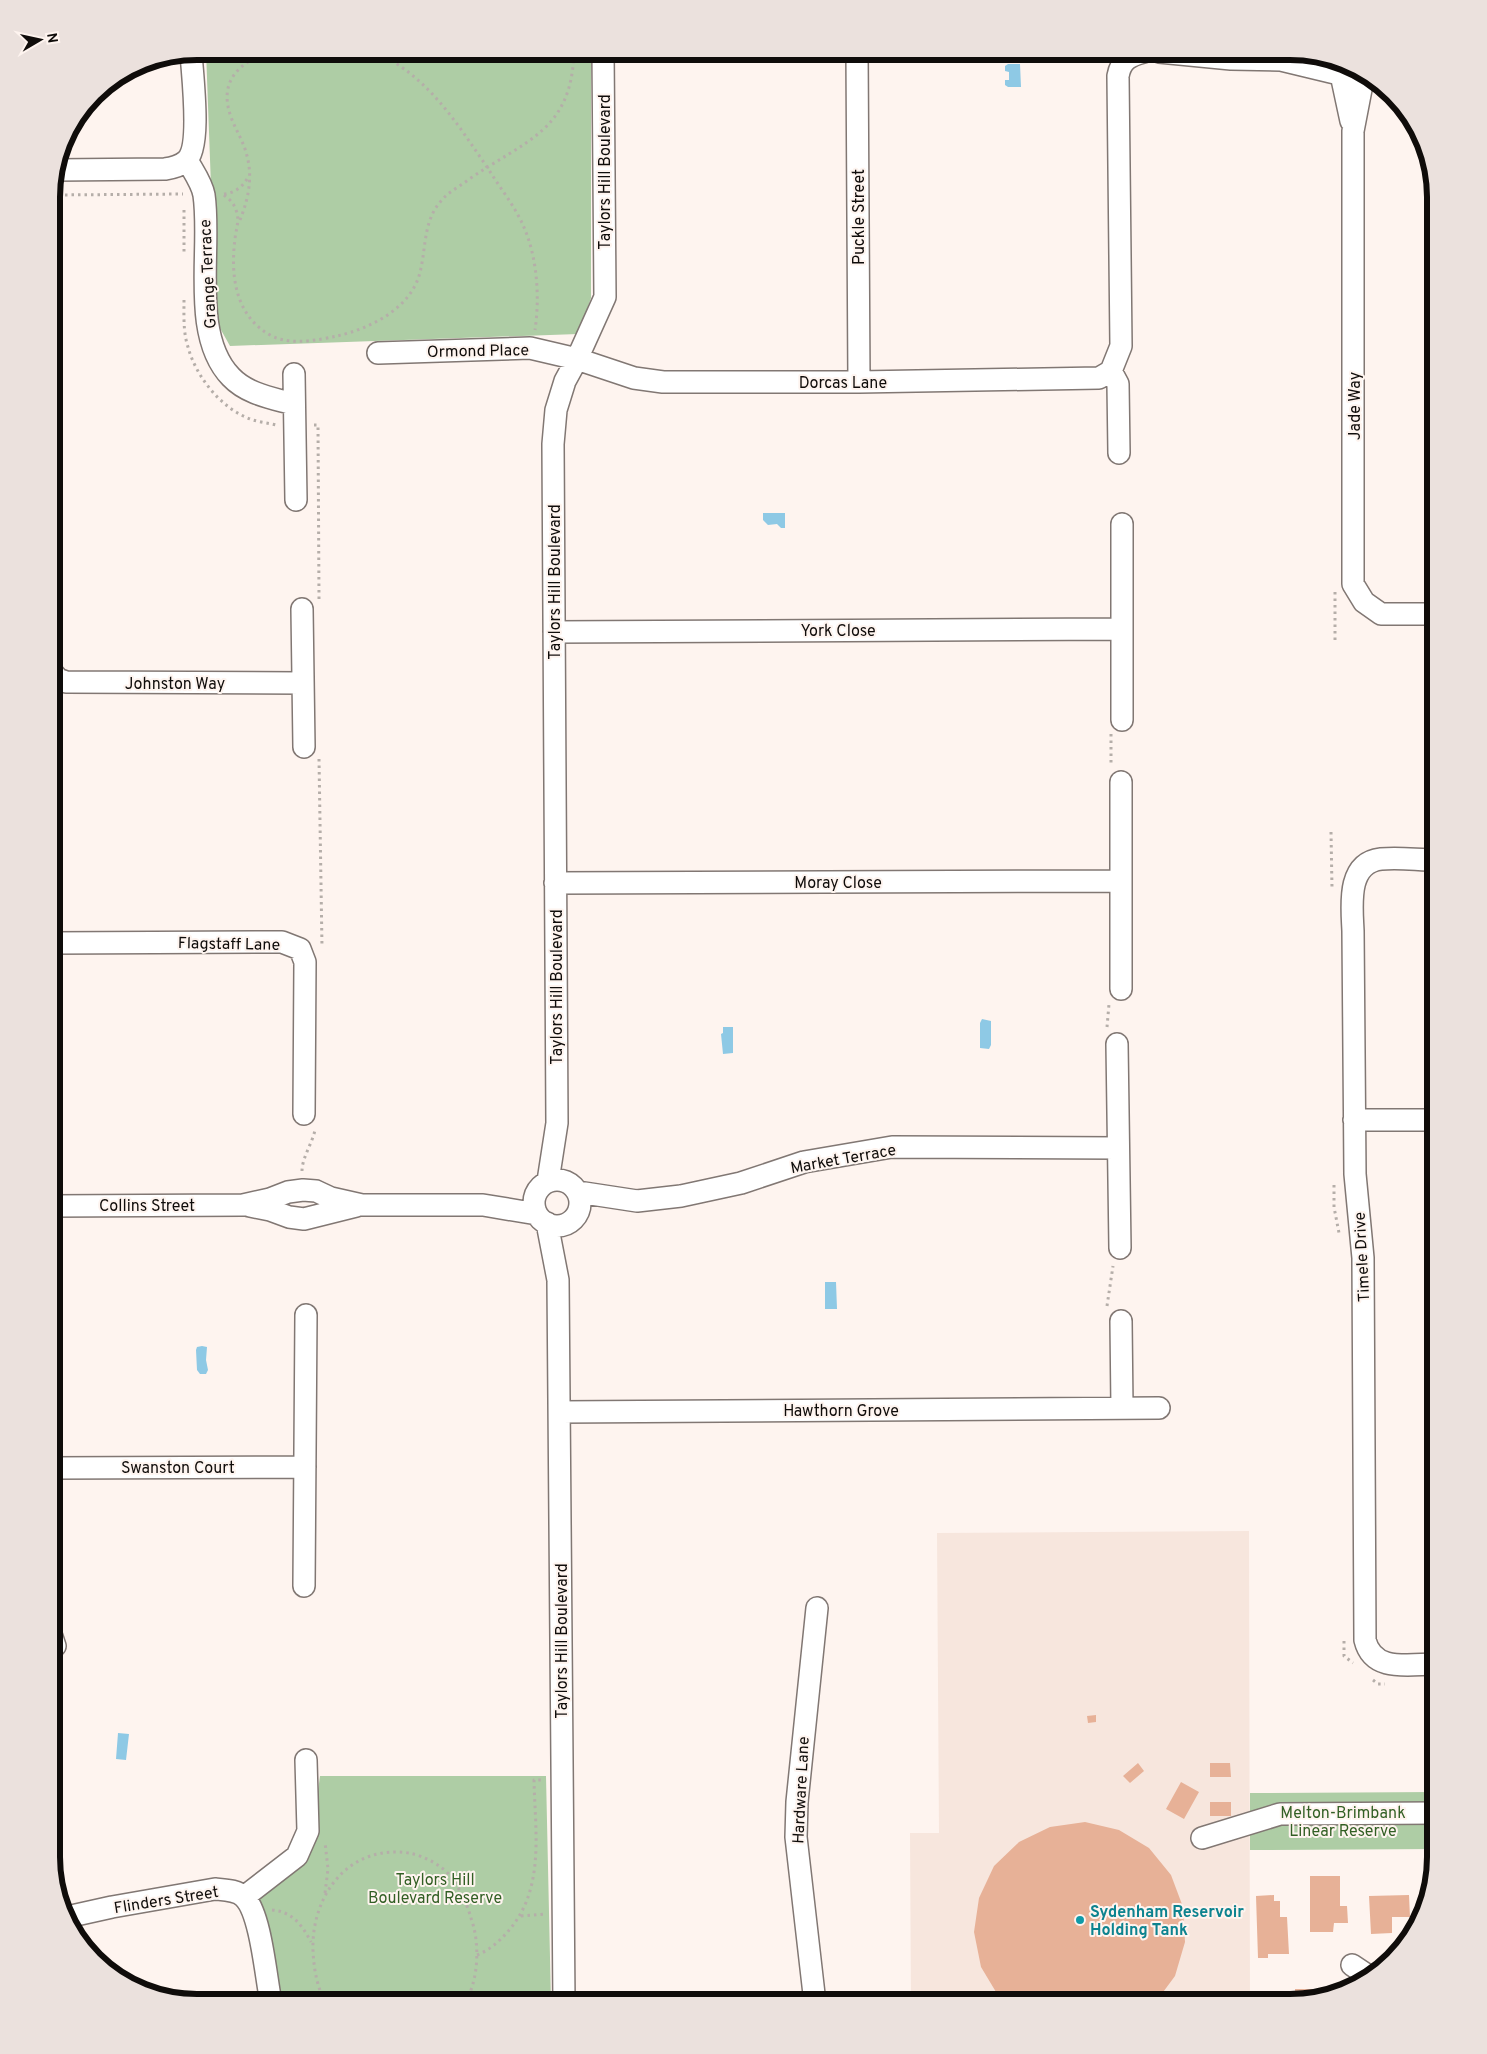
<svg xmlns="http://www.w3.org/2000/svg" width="1487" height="2054" font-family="Overpass,sans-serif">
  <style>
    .built { fill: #f7e6dd }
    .green { fill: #aecda5 }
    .water { fill: #8ec9e5 }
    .building { fill: #e7b197 }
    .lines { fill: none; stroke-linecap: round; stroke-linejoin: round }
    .minor-casing { stroke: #817773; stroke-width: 24 }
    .path { stroke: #b5aea9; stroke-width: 3; stroke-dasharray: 2.5 4; stroke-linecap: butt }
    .minor { stroke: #fff; stroke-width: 21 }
    .culture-dot { fill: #0f9aa8; stroke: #fef4ef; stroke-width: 2 }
    .labels { text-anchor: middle; stroke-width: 4; stroke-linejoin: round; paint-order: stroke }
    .street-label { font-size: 16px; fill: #0f0c0a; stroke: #fef4ef }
    .park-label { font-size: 16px; fill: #325f24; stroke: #fef4ef }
    .culture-label { font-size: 16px; font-weight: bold; fill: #0d838f; stroke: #fef4ef; text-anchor: start }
    .rim { fill: none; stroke: #0f0c0a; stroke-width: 6 }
  </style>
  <rect width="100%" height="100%" fill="#fef4ef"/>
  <path class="built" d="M1249 1531 1250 2003H911L910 1833H939L937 1533Z"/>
  <path class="green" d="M206 51H591V298L578 334 230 346 216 321Z
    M320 1776H546L551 2003 274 2002 259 1897 312 1836Z
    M1436 1792V1849L1250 1850V1793Z"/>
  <path class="water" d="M1008 64H1020L1021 87H1008L1005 85V80H1009V72L1005 71V66Z
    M763 513H785V528H781L777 524 768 525 763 520Z
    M982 1019 991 1021V1045L989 1049 980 1048V1023Z
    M723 1027H733V1053L723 1054 721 1034 723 1033Z
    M825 1282H836L837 1309H825Z
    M202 1346 207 1347 206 1360 208 1370 206 1374H200L197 1370 196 1350 197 1347Z
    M118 1733 129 1734 126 1760 116 1759Z"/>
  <path class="building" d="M1096 1715V1722L1088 1723 1087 1716Z
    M1138 1763 1144 1771 1130 1783 1123 1776Z
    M1210 1763H1230L1231 1777H1210Z
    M1181 1782 1199 1792 1184 1819 1166 1809Z
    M1210 1802H1231V1816H1210Z
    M1085 1822 1119 1830 1149 1848 1171 1875 1183 1907 1185 1942 1175 1976 1155 2003H1006L999 1997 981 1967 974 1932 979 1898 994 1866 1019 1842 1050 1827Z
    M1310 1876H1340V1906H1347L1348 1923H1334L1333 1932H1310Z
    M1274 1895V1901H1280V1917H1287L1289 1954H1268V1958H1258L1256 1896Z
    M1409 1895 1410 1917H1392V1933L1371 1934 1369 1896Z
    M1295 1989H1340L1295 2002Z"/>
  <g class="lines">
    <defs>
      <path id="minor" d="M857 51 859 382
        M1159 52 1231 59 1281 60 1335 73
        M1342 79 1351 121
        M1363 79 1353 131V584L1364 602 1381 614H1436
        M187 160C193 171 202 183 204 195 212 249 190 335 231 377 247 394 272 398 293 404
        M56 170 165 169C172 168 180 166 186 161 202 147 192 74 191 52
        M378 353 530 348 577 359 634 378 663 382H859L1099 378 1111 371 1121 346 1118 76C1121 60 1129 56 1144 52
        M1111 371 1118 384 1119 453
        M294 374 296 500
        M1122 524V720
        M302 609 304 747
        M554 632 1121 629
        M51 671 58 679 66 682 303 683
        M1121 782V989
        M555 883 1121 881
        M51 943 282 942 300 949 305 962 304 1114
        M1117 1044 1120 1248
        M1354 1120H1436
        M534 1203a23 23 0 1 1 46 0a23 23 0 1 1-46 0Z
        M548 1181 557 1123 553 444 556 410 565 381 577 359 605 297 603 51
        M578 1192 637 1201 681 1196 741 1183 804 1162 892 1147 1118 1148
        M51 1206 243 1205 270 1199 288 1192 303 1190 316 1191 331 1198 362 1205H483L537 1214
        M250 1206 270 1210 289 1217 304 1219 356 1206
        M547 1223 558 1280 564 2003
        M1121 1321 1122 1408
        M560 1412 1159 1408
        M51 1468 305 1467
        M304 1586 306 1315
        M51 1634 55 1646
        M1436 1664C1409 1664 1373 1673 1365 1640L1363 1258 1355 1174 1353 931C1352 907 1346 863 1381 859 1399 857 1418 860 1436 860
        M1202 1838 1280 1814 1436 1813
        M244 1897 297 1856 308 1831 306 1760
        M67 1917 112 1907 215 1889C225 1890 237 1890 244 1897 261 1913 266 1979 271 2002
        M1352 1965 1370 1977
        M815 2003 796 1837 797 1802 817 1608"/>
    </defs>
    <use href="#minor" class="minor-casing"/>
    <path class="path" d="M374 51C429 77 456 122 489 170 500 188 514 205 523 225 537 256 540 296 535 330
      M224 194C234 193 243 187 248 177
      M52 195 183 194
      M224 195C229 199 234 203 236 210 240 220 236 229 235 239 230 277 236 319 274 337 292 345 319 340 337 336 372 328 414 307 421 268 426 245 424 220 441 201 448 192 459 187 468 180 525 140 572 132 574 51
      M184 210V252
      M240 220C248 200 253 178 247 156 244 142 236 131 231 117 218 81 239 63 270 51
      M184 300C184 315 183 332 188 347 196 377 222 410 253 420 260 422 268 423 276 425
      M314 425H318L319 600
      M1335 592V642
      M1111 734V765
      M319 759 322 947
      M1331 832 1332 888
      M1107 1027 1109 1004
      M302 1171C302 1158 312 1144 315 1130
      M1334 1185V1207L1339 1233
      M1107 1306 1113 1266
      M1344 1641V1656L1353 1663
      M1373 1680 1378 1684H1385
      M325 1893 328 1869 325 1842
      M272 1910C293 1912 302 1925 311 1942
      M521 1916 545 1914
      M477 1955C490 1950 501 1940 510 1929 545 1887 535 1831 534 1780H543
      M325 2002C317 1986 314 1970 313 1951 311 1895 349 1844 409 1853 424 1856 442 1865 451 1877 460 1889 467 1904 471 1918 480 1943 479 1979 465 2003"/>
    <use href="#minor" class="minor"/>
  </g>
  <circle class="culture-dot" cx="1080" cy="1920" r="5"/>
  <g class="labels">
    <g class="street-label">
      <text transform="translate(604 172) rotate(-90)" y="6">Taylors Hill Boulevard</text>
      <text transform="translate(858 217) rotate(-90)" y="6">Puckle Street</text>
      <text transform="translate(207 274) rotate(-93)" y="6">Grange Terrace</text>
      <text transform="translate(478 350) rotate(-1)" y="6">Ormond Place</text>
      <text x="843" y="388">Dorcas Lane</text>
      <text transform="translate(1354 406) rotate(-90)" y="6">Jade Way</text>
      <text transform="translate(554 582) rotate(-90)" y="6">Taylors Hill Boulevard</text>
      <text x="838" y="636">York Close</text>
      <text x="175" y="689">Johnston Way</text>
      <text x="838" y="888">Moray Close</text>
      <text transform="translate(229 943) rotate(1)" y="6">Flagstaff Lane</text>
      <text transform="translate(556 987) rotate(-90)" y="6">Taylors Hill Boulevard</text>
      <text transform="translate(843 1158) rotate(-10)" y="6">Market Terrace</text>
      <text x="147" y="1211">Collins Street</text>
      <text transform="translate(1361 1257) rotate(-93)" y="6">Timele Drive</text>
      <text x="841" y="1416">Hawthorn Grove</text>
      <text x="178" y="1473">Swanston Court</text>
      <text transform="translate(561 1641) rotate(-90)" y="6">Taylors Hill Boulevard</text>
      <text transform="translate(800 1790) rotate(-87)" y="6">Hardware Lane</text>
      <text transform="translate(166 1899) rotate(-9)" y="6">Flinders Street</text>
    </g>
    <g class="park-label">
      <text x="1343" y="1818">Melton-Brimbank<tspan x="1343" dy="18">Linear Reserve</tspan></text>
      <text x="435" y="1885">Taylors Hill<tspan x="435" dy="18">Boulevard Reserve</tspan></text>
    </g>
    <g class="culture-label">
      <text x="1090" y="1917">Sydenham Reservoir<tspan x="1090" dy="18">Holding Tank</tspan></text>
    </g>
  </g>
  <path d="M0 0H1487V2054H0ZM197 60H1290A137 137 0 0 1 1427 197V1857A137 137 0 0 1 1290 1994H197A137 137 0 0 1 60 1857V197A137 137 0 0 1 197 60Z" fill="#ebe1dd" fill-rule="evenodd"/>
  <path class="rim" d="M197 60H1290A137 137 0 0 1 1427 197V1857A137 137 0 0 1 1290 1994H197A137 137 0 0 1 60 1857V197A137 137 0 0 1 197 60Z"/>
  <g transform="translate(40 40) rotate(81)" stroke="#fef4ef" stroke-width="4" paint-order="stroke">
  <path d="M0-4L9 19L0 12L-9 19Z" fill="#0f0c0a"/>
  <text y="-8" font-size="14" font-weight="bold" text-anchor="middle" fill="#0f0c0a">N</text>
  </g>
</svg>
